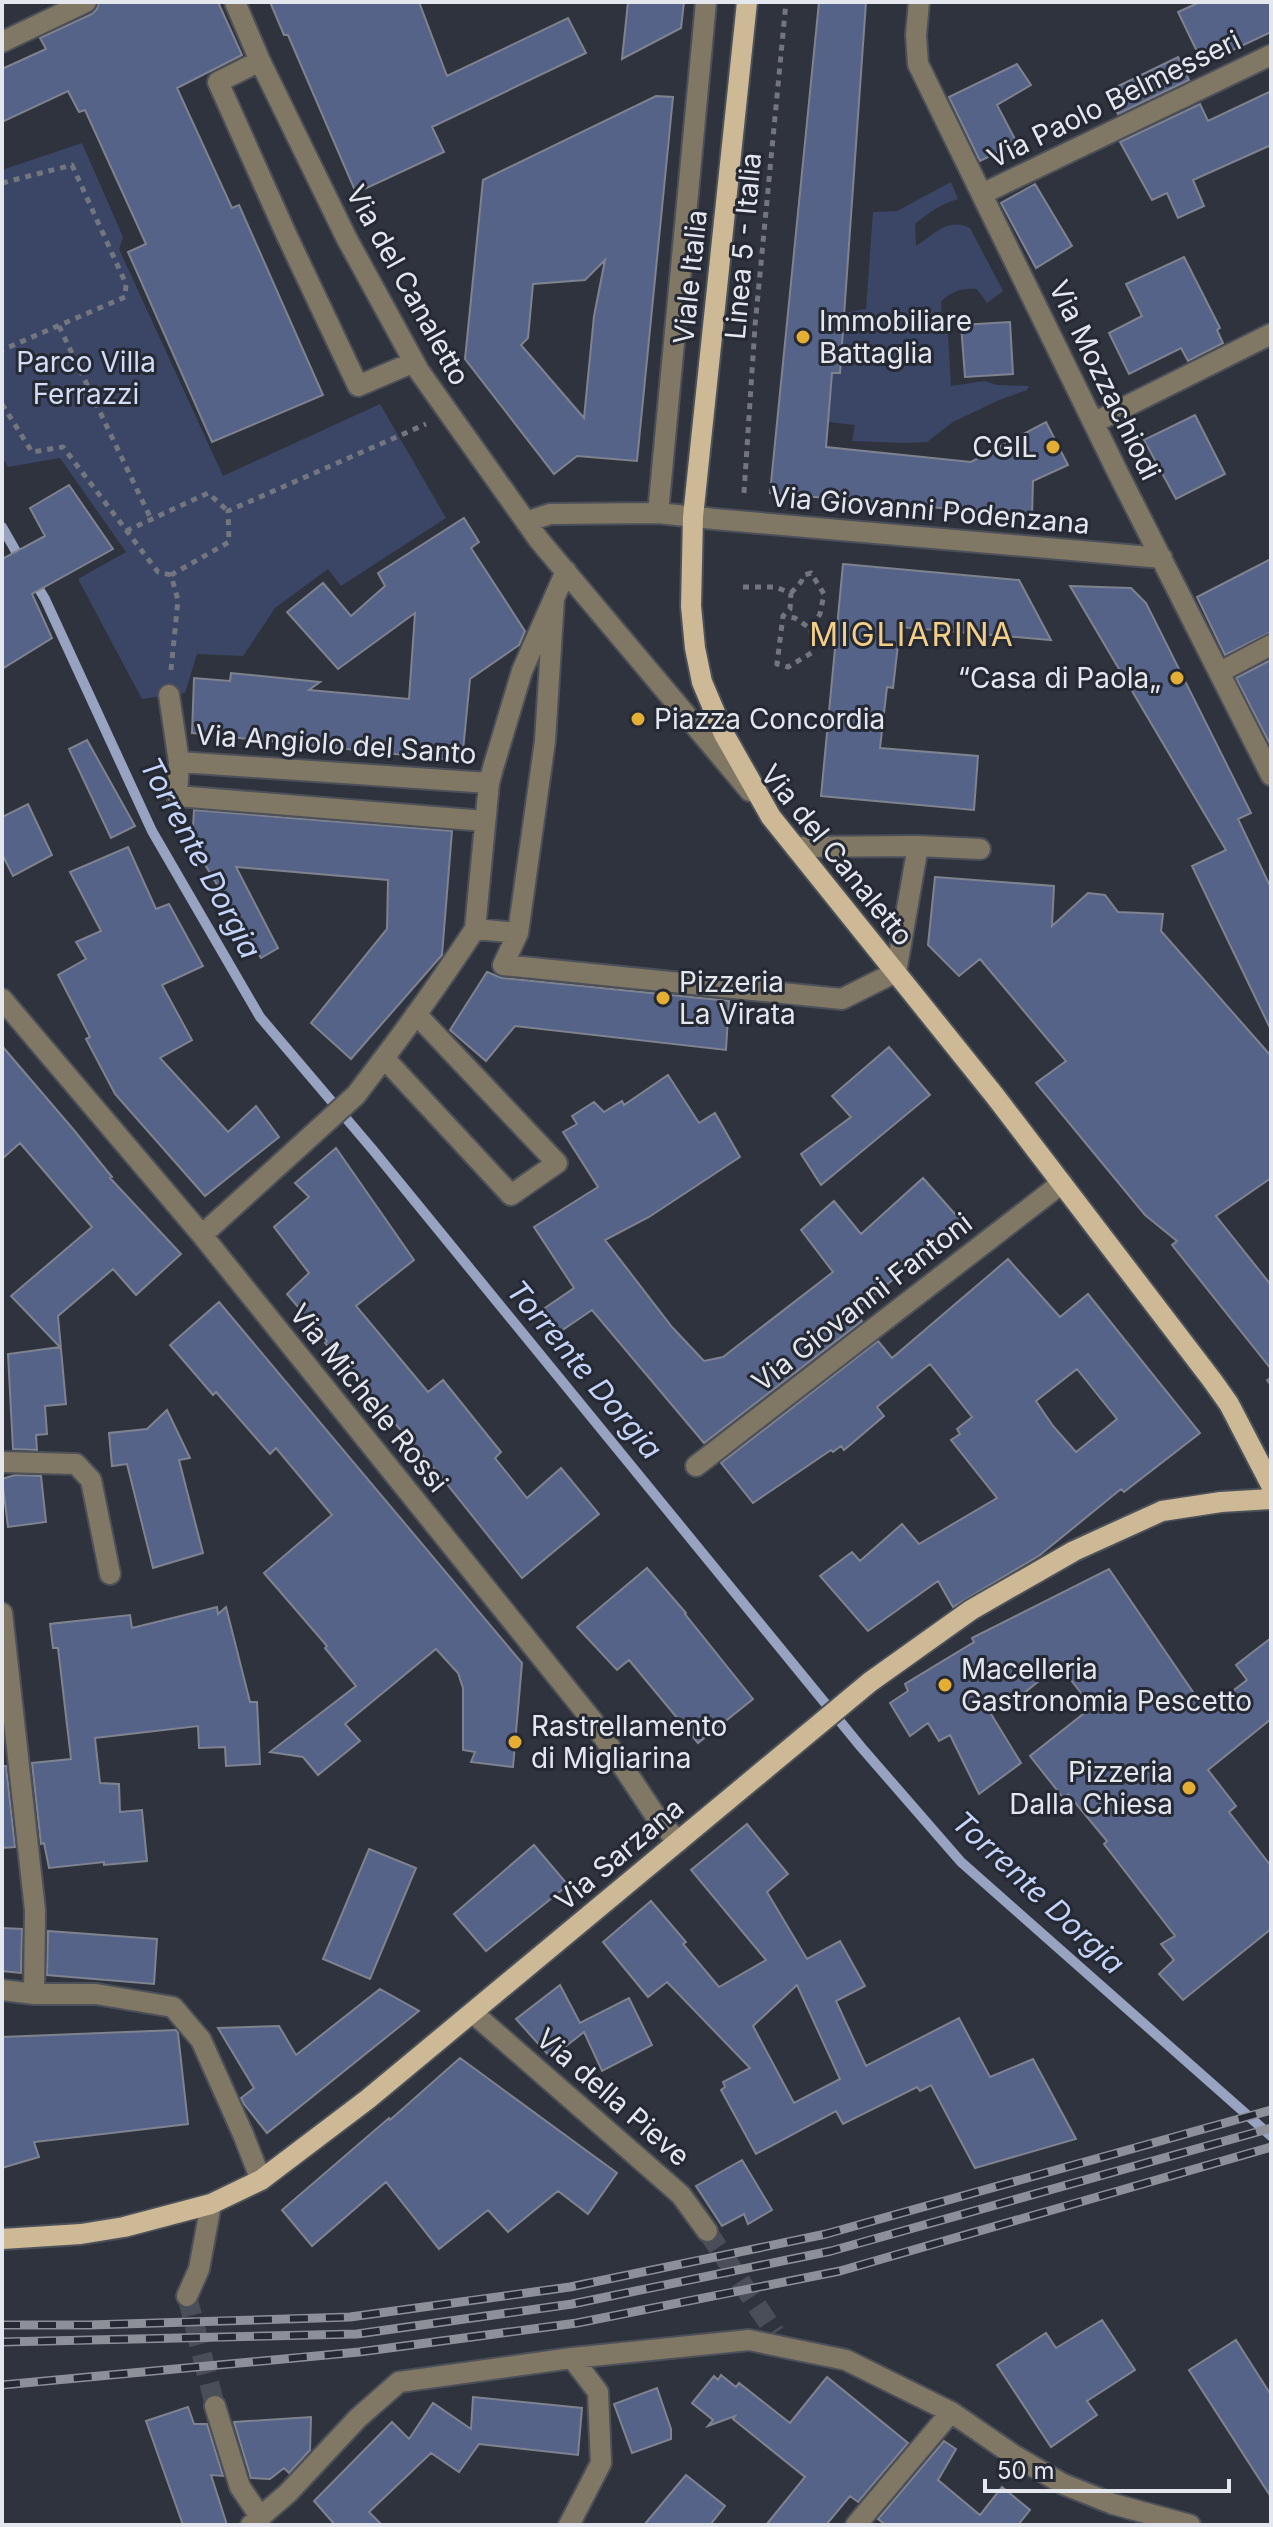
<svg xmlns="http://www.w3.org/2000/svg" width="1273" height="2527" font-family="Inter,sans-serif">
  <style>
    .green { fill: #3b4666 }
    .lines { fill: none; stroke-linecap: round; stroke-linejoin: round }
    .stream { stroke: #97a3c1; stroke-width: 10 }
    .building { fill: #556389; stroke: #7f838f; stroke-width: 2; fill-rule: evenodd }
    .minor-tunnel { stroke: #4a4e58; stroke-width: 20; stroke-dasharray: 20 10; stroke-linecap: butt }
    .minor-casing { stroke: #4c5059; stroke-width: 24 }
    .major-casing { stroke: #4c5059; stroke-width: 24 }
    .path { stroke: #73767f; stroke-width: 5; stroke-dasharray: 6 6; stroke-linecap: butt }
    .minor { stroke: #807765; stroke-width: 20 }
    .major { stroke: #cdb995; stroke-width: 20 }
    .rail-casing { stroke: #8d9099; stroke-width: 9 }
    .rail { stroke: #252933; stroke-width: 6; stroke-dasharray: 18; stroke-linecap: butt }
    .poi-dot { fill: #e4ae35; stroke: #252933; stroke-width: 3 }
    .labels { text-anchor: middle; stroke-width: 6; stroke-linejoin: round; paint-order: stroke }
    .street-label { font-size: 28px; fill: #e5e7ee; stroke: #252933 }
    .poi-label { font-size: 28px; fill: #e5e7ee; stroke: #252933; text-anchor: start }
    .park-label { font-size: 28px; fill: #d3ddf7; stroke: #252933 }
    .water-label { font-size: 30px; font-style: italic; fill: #c5d4fb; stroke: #252933 }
    .quarter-label { font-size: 32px; letter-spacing: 2px; fill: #f5cf87; stroke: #252933 }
  </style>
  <rect width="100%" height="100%" fill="#2f333d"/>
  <path class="green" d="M82 143 123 237 119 249 223 476 380 404 446 518 341 586 328 569 275 608 243 656 197 654 185 693 142 699 78 579 126 552 60 458 8 467 2 457V170Z
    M951 182 958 199C941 204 928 213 915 224L916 246C934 235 947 217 970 228L1003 291 987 303 977 289C962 288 951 291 941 302L942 323 948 334 951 386 985 381 997 385 1029 386 1027 390 999 400 953 422 927 442 904 443 852 441 855 425 828 422 832 373H840L844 313 866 309 873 212 897 211Z"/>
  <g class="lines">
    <path class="stream" d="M2 527 22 562
      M33 579 45 599 152 831 260 1017 373 1150 861 1747 961 1862 1271 2136"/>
  </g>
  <path class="building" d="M99 2H218L242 55 177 88 232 208 239 205 323 395 212 442 128 252 146 244 85 110 79 112 68 91 2 122V69L46 49 40 38 92 14 97 9Z
    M270 2H419L447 76 568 18 586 53 432 127 444 152 356 193 288 35H284Z
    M628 2H684L681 28 622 59Z
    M819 2H866L840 373H832L826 447 971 462 1046 422 1068 465 1033 481 1032 516 770 493Z
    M1200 2H1271V32L1203 64 1178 12Z
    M1178 57 1189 80 1118 114 1106 92Z
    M1017 64 1031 85 997 105 1017 143 980 161 949 97Z
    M1271 91V145L1193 180 1204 206 1178 218 1167 193 1152 200 1120 142 1200 104 1208 121Z
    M656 96 673 97 637 461 577 456 554 474 465 359 483 180ZM605 260 594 316 584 418 521 345 528 338 533 284 585 280Z
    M1035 184 1072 246 1036 268 1001 203Z
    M1184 257 1220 328 1217 330 1223 343 1188 361 1181 348 1129 374 1109 333 1142 316 1126 284Z
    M1010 322 1013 374 965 377 961 325Z
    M1195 415 1225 474 1176 499 1144 440Z
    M69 485 113 549 32 594 52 638 2 669V559L45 536 30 508Z
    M464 518 479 542 471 548 525 631 519 645 470 679 462 761 192 733 194 678 230 681 231 673 320 682 309 690 409 699 415 613 338 669 287 612 323 583 351 616 385 586 378 573Z
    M1271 559V632L1225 655 1197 597Z
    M843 564 1019 580 1051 640 900 627 893 688 887 687 880 748 978 756 974 810 821 796Z
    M1070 586 1131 588 1146 603 1251 813 1238 819 1271 888V1030L1192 866 1226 850Z
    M1271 660V746L1236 678Z
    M87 740 135 826 111 838 69 749Z
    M28 804 52 855 13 876 2 854V817Z
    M194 810 452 831 442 955 351 1059 311 1023 387 929 388 880 236 867 278 948 261 958 192 843Z
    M128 847 156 909 169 904 203 966 162 985 192 1040 160 1058 228 1132 256 1106 279 1137 205 1196 115 1094 86 1039 90 1037 58 975 86 959 76 942 101 931 70 872Z
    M935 877 1054 886 1052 926 1088 893 1105 895 1118 912 1163 914 1161 931 1271 1056V1178L1216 1216 1271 1285V1369L1172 1245 1177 1241 1145 1215 1036 1083 1066 1061 980 959 959 976 928 945Z
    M487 972 502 978 729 1001 726 1050 515 1026 486 1061 450 1030Z
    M2 1046 73 1129 112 1177 110 1178 181 1254 136 1295 113 1269 58 1316 66 1404 45 1406 47 1434 36 1435 37 1450 13 1449 8 1354 60 1347 11 1296 92 1227 20 1143 2 1159Z
    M889 1047 930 1095 821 1185 801 1154 851 1117 832 1096Z
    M668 1075 699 1123 715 1113 740 1157 649 1217 605 1240 672 1327 704 1361 723 1357 833 1272 801 1230 834 1201 861 1234 923 1178 962 1222 854 1312 862 1321 704 1443 592 1310 555 1335 539 1312 574 1288 534 1227 598 1187 563 1132 577 1124 572 1116 594 1102 604 1112 622 1101 624 1105Z
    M336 1148 414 1260 356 1306 428 1392 443 1380 501 1452 495 1458 527 1498 561 1468 599 1514 522 1578 438 1473 325 1343 327 1341 287 1294 309 1273 274 1227 309 1197 295 1183Z
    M1008 1259 1060 1317 1088 1294 1200 1433 1124 1492 1121 1489 1040 1555 953 1607 938 1581 868 1631 820 1576 852 1552 860 1561 902 1524 919 1544 997 1498 951 1440 960 1434 957 1429 972 1417 930 1364 877 1407 884 1416 844 1450 841 1446 833 1452 831 1450 753 1503 721 1463 878 1341 892 1358ZM1077 1369 1117 1419 1076 1452 1053 1426 1036 1401Z
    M219 1302 522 1663 513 1767 471 1762 475 1752 463 1750V1688L458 1673 436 1649 345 1724 360 1741 318 1775 303 1757 270 1752 356 1686 325 1648 327 1646 264 1573 332 1515 276 1448 270 1454 216 1392 213 1395 170 1345Z
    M167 1410 190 1458 179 1460 203 1553 153 1568 127 1464 112 1466 109 1433 147 1429Z
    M15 1475 41 1476 46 1522 8 1527 2 1479Z
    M647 1568 686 1613 685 1614 753 1699 698 1743 629 1660 617 1670 577 1627Z
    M1109 1569 1206 1711 1247 1680 1236 1665 1271 1638V1719L1208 1770 1236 1806 1229 1812 1271 1866V1929L1183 2000 1159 1974 1174 1960 1161 1944 1175 1936 1104 1844 1107 1841 1068 1794 1064 1799 1030 1756 1092 1707 1059 1665 1009 1705 991 1714 1021 1763 979 1794 950 1735 939 1741 928 1723 910 1736 890 1703 908 1691 905 1684 974 1642 972 1638Z
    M217 1607 218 1614 226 1607 250 1702H257L260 1764 226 1766 225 1747 199 1748 198 1726 95 1738 100 1783 119 1784 120 1812 142 1810 147 1861 104 1865V1862L49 1868 44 1843 41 1844 32 1763 71 1759 58 1648H53L50 1624 130 1615 132 1628Z
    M2 1766H6L15 1847 2 1848Z
    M747 1824 788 1874 767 1892 807 1959 840 1941 865 1986 836 2001 866 2066 959 2018 990 2077 1033 2059 1076 2139 975 2168 931 2085 920 2091 917 2087 843 2124 836 2111 756 2154 721 2090 725 2087 723 2082 750 2068 667 1982 648 1997 603 1942 651 1901 686 1942 683 1944 719 1987 766 1960 691 1870ZM797 1985 840 2079 794 2103 753 2026Z
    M534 1845 568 1885 486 1951 454 1914Z
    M369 1849 416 1868 370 1979 323 1959Z
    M2 1928 22 1929 21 1973 2 1971Z
    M48 1931 157 1939 154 1984 47 1975Z
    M560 1985 580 2023 629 1998 652 2045 602 2071 584 2032 551 2058 516 2019Z
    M380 1989 419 2011 267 2133 244 2104 241 2098 254 2088 218 2028 279 2026 296 2055Z
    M176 2030 178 2033 188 2124 34 2142 39 2157 2 2168V2037Z
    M460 2058 617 2173 588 2214 558 2191 508 2232 488 2210 439 2249 386 2182 312 2246 282 2210 389 2118 390 2120Z
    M742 2160 772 2210 748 2224 744 2214 722 2226 696 2186Z
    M1102 2320 1135 2370 1087 2401 1097 2415 1051 2447 997 2365 1046 2333 1056 2348Z
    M1236 2340 1271 2395V2497L1189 2370Z
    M721 2375 736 2387 739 2383 790 2423 827 2377 908 2443 858 2502 850 2496 826 2525H766L805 2477 733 2419 735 2416 708 2426 713 2420 692 2403 714 2376 718 2380Z
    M657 2388 671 2429V2439L632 2453 614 2404Z
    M473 2397 582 2408 578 2455 479 2444 459 2472 431 2453 369 2512 382 2525H335L314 2501 392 2422 409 2439 433 2403 471 2429Z
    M188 2407 194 2424H207L223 2476 211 2475 227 2525H183L146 2421Z
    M311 2417 310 2450 289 2473 284 2468 270 2479 251 2478 234 2422Z
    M944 2441 956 2449 938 2480 980 2515 1002 2487 1030 2510 1018 2525H886L878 2519Z
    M686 2475 725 2506 710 2525H644Z"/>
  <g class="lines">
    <path class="minor-tunnel" d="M707 2231 775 2333
      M187 2296 215 2406"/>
    <defs>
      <path id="minor" d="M235 2 260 61 347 239 419 371 539 540 750 791
        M919 2 916 35 918 64 1118 473 1271 775
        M2 42 86 2
        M260 61 218 82 287 236 358 386 414 362
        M982 194 1271 55
        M1095 422 1271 334
        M658 513 706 2
        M526 522 550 514 658 513 714 519 1162 558
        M554 599 545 741 518 933 475 929 489 783 493 768 522 671 566 571
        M1220 672 1271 645
        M169 695 179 762
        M485 821 177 796 179 762 489 783
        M918 846 980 849
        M518 933 503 965 842 999 896 972 918 846 795 847
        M2 999 202 1235 592 1720 655 1815 678 1842
        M416 1014 557 1163 511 1195 384 1058C416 1016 446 973 475 929
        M202 1235 356 1095 384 1058
        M2 1462 76 1464 91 1480 110 1574
        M696 1466 1062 1183
        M2 1613 35 1910 34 1994
        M2 1990 34 1994H96L173 2007 201 2040 243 2134 261 2180
        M473 2013 681 2195 707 2231
        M187 2296 199 2269 211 2204
        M215 2406 240 2487 261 2518
        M251 2525 288 2493 358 2418 399 2382 572 2358 749 2340 846 2360 951 2412 1012 2454 1063 2484 1113 2504 1190 2525
        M569 2525 601 2463 598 2392 572 2358
        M856 2525 951 2412"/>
      <path id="major" d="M747 2 693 517 691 606 695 648 702 682 724 734 771 817 995 1096 1212 1380 1229 1404 1271 1485
        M2 2239 81 2234 124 2227 211 2204 261 2180 368 2099 870 1682 971 1610 1074 1551 1162 1511 1221 1502 1271 1499"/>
    </defs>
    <use href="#minor" class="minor-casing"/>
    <use href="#major" class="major-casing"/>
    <path class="path" d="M2 183 72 165 126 284 125 297 2 350
      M59 326 151 519
      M2 404 32 452 63 447 158 572 171 575
      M744 493 755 326 786 2
      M126 531 208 493 228 511
      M743 587H775L791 593 790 609 783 616 777 664 788 667 813 652 811 629 795 618 783 616
      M791 593 801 582 804 575 811 573 824 594 820 614 811 629
      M171 670 178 600 171 575 229 542 228 511 426 424
      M1267 1382 1271 1379"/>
    <use href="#minor" class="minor"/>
    <use href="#major" class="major"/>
    <defs>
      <path id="rail" d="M2 2325H89L350 2317 570 2287 826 2234 1271 2110
        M2 2342 357 2334 572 2304 831 2251 1271 2128
        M2 2385 359 2352 577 2323 840 2271 1271 2147"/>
    </defs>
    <use href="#rail" class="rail-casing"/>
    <use href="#rail" class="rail"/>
  </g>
  <g class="poi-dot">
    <circle cx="803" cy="337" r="8"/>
    <circle cx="1053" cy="447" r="8"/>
    <circle cx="1177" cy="678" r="8"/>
    <circle cx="638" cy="719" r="8"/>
    <circle cx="663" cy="998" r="8"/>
    <circle cx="945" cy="1685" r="8"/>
    <circle cx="515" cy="1742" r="8"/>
    <circle cx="1189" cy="1788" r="8"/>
  </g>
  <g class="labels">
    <g class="street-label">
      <text transform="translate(1114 99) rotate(-26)" y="10">Via Paolo Belmesseri</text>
      <text transform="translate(743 246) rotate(-85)" y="10">Linea 5 - Italia</text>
      <text transform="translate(690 277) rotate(-84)" y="10">Viale Italia</text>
      <text transform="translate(408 285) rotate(61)" y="10">Via del Canaletto</text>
      <text transform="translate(1105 380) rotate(64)" y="10">Via Mozzachiodi</text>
      <text transform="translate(930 510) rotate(5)" y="10">Via Giovanni Podenzana</text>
      <text transform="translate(336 744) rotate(4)" y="10">Via Angiolo del Santo</text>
      <text transform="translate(837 855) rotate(51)" y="10">Via del Canaletto</text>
      <text transform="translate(862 1302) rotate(-38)" y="10">Via Giovanni Fantoni</text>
      <text transform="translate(369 1398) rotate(51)" y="10">Via Michele Rossi</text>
      <text transform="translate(619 1854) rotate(-40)" y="10">Via Sarzana</text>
      <text transform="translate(613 2097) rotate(41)" y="10">Via della Pieve</text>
    </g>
    <g class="poi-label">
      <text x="819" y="331">Immobiliare<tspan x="819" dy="32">Battaglia</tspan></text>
      <text x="1037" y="457" text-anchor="end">CGIL</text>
      <text x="1161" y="688" text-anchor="end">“Casa di Paola„</text>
      <text x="654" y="729">Piazza Concordia</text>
      <text x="679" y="992">Pizzeria<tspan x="679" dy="32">La Virata</tspan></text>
      <text x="961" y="1679">Macelleria<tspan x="961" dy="32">Gastronomia Pescetto</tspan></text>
      <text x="531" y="1736">Rastrellamento<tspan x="531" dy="32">di Migliarina</tspan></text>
      <text x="1173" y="1782" text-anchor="end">Pizzeria<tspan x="1173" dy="32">Dalla Chiesa</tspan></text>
    </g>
    <g class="park-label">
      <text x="86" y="372">Parco Villa<tspan x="86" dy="32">Ferrazzi</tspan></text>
    </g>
    <g class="water-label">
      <text transform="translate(200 858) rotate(62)" y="10">Torrente Dorgia</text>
      <text transform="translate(584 1370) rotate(50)" y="10">Torrente Dorgia</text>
      <text transform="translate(1038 1893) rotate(43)" y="10">Torrente Dorgia</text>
    </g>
    <g class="quarter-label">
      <text x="912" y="646">MIGLIARINA</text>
    </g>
  </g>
  <rect width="1273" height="2527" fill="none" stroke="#e5e7ee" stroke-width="8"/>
  <path d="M985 2479v12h244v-12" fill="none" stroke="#e5e7ee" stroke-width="4"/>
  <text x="997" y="2479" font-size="24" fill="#e5e7ee" stroke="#252933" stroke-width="6" paint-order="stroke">50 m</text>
</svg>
